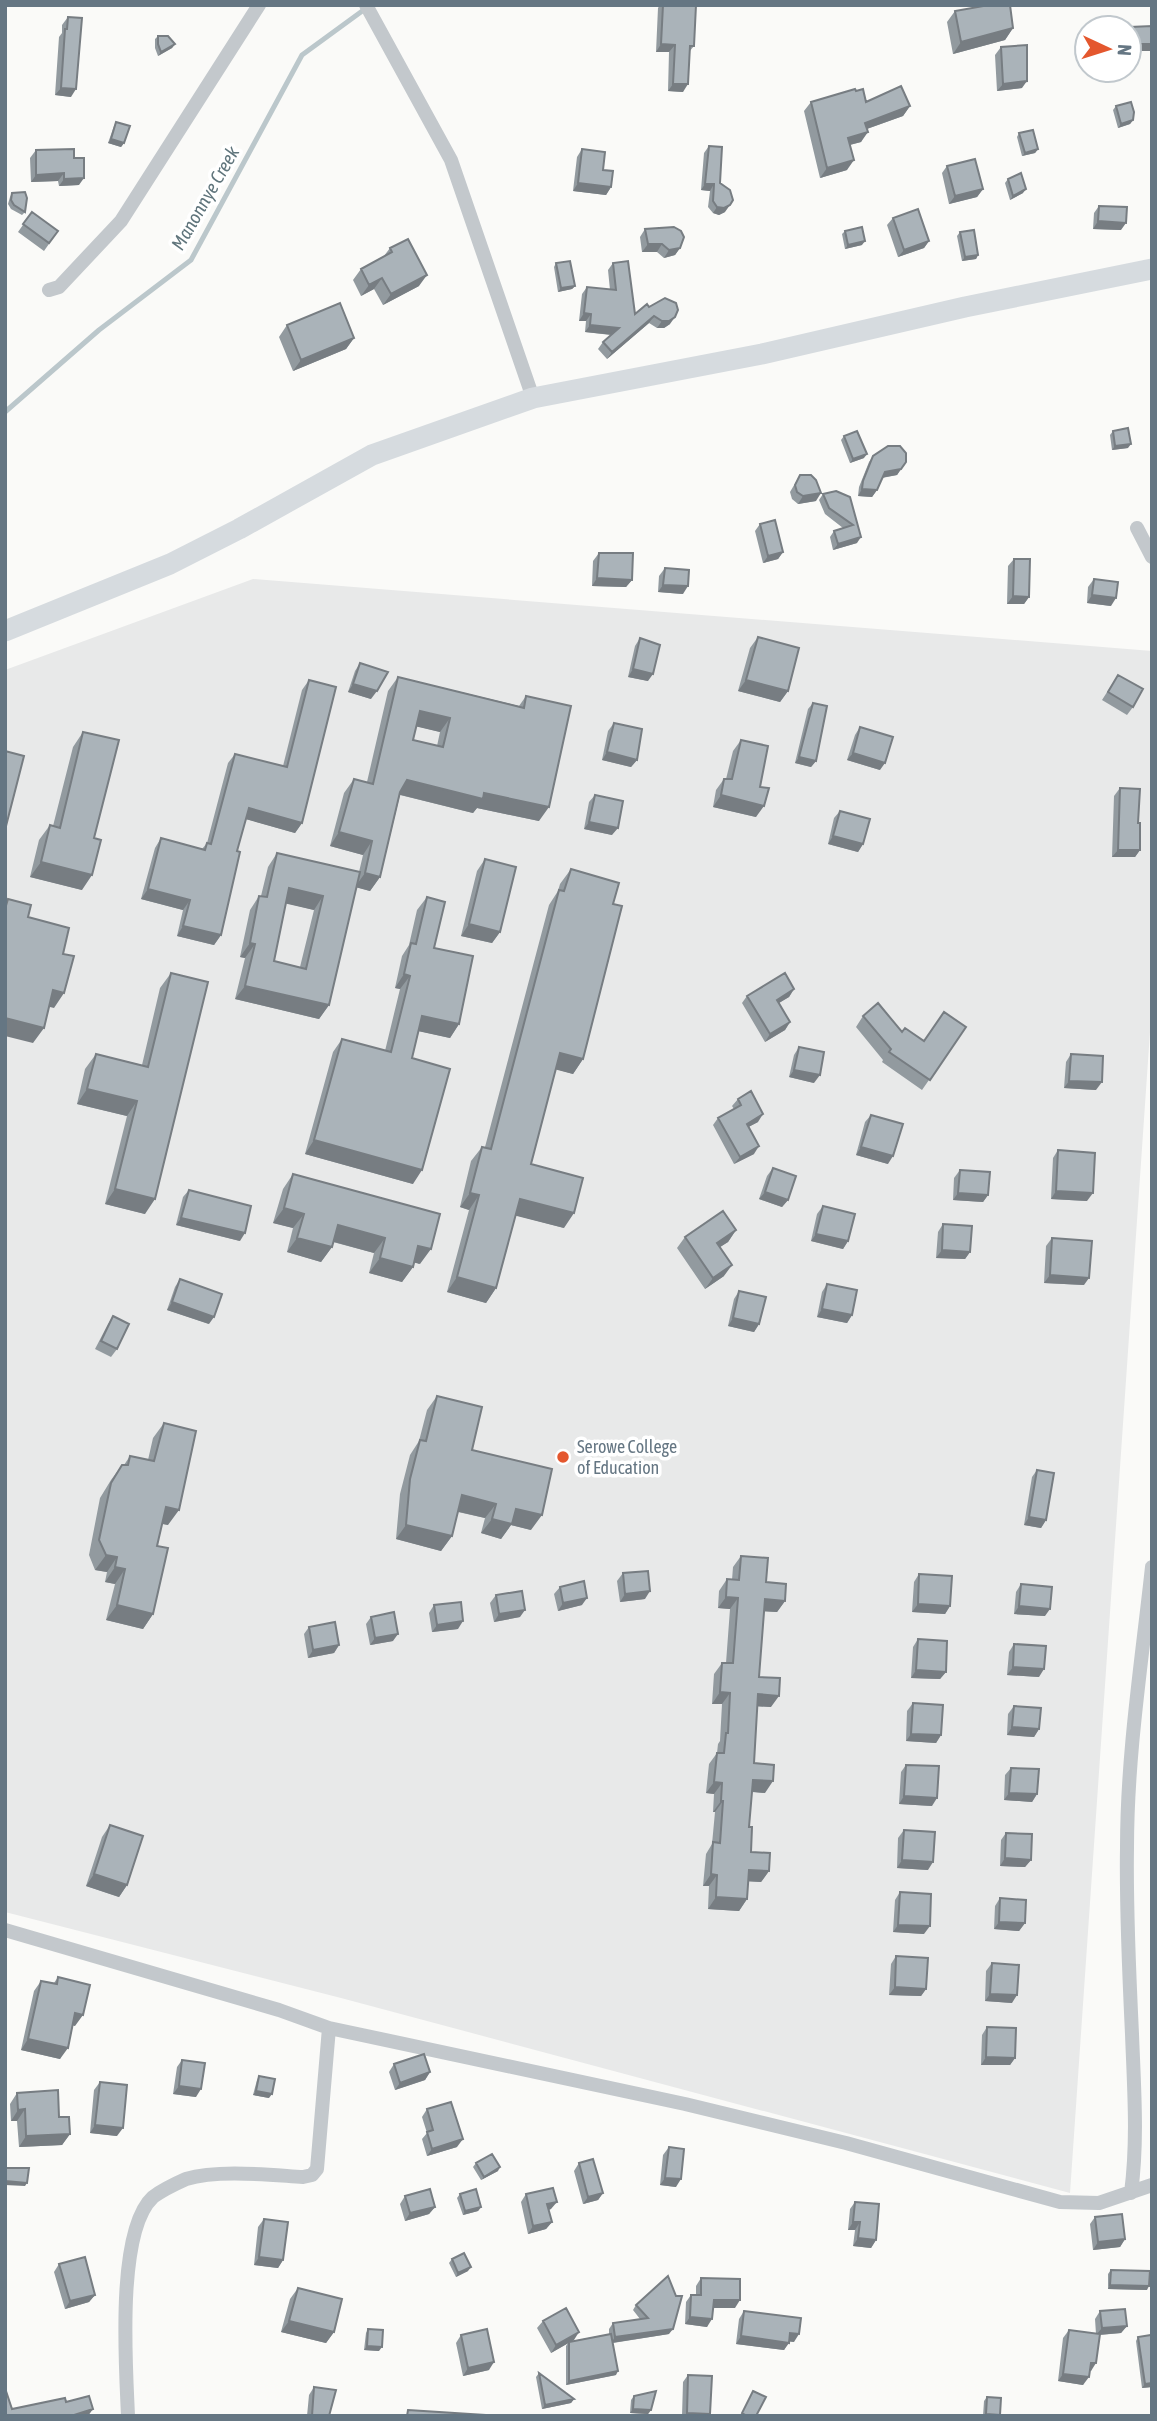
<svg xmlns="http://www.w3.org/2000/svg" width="1157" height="2421" font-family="'Asap Condensed',sans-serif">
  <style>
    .built { fill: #e8e9e9 }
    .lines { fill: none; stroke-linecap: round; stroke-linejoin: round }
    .stream { stroke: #bbc7cb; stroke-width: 5 }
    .street { stroke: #c3c8cc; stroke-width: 14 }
    .secondary { stroke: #d6dbdf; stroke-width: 21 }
    .wall { fill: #929a9f; fill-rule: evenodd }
    .shaded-wall { fill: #777d82 }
    .building { fill: #aab3b9; stroke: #777d82; stroke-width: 2; fill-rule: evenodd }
    .poi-dot { fill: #e4572e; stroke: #fff; stroke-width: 2.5 }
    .labels { text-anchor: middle; stroke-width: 7; stroke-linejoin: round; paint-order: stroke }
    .poi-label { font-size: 18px; fill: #657683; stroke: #fff; text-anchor: start }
    .water-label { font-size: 19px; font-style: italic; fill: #60757c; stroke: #fff }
  </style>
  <rect width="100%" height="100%" fill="#fafaf8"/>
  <path class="built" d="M253 579 1152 651V1003L1070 2193 341 1998 5 1912V670Z"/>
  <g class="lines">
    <path class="stream" d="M5 412 99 330 191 260 302 55 365 9"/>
    <path class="street" d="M366 5 451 160 533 398
      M49 290 59 287 121 221 259 5
      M1137 528 1152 557
      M5 1930 279 2010 329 2028 685 2104 846 2143 1060 2202 1099 2203 1152 2185
      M1131 2193C1138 2140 1134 2088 1132 2034 1129 1972 1126 1909 1127 1848 1127 1754 1142 1660 1152 1567
      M128 2416C126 2367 116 2231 153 2197 161 2191 177 2183 186 2179 218 2169 270 2175 303 2177L312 2175 317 2169 329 2028"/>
    <path class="secondary" d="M5 631 170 564 239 529 372 455 533 398 762 354 965 307 1152 269"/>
  </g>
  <path class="wall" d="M660 5H696L694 46 689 52 683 92 668 91 669 52H656L658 8Z
    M955 11 1013 28 1005 40 953 54 947 22Z
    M68 17 71 97 55 95 59 37 62 33V25Z
    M158 36 175 44 172 48 158 56 155 48V39Z
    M1001 47 1022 88 997 91 995 55Z
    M856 91 866 102 910 106 903 116 867 129 861 142 850 145 847 170 820 178 804 111 811 102Z
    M1116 106 1133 120 1130 124 1118 128 1113 110Z
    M116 122 124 143 121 147 108 143 114 126Z
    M1019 133 1038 149 1035 153 1022 156 1017 137Z
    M709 146 720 183 725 212 719 215 713 213 708 207 710 191 701 190 704 153Z
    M582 149 603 170 611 187 606 195 573 191 577 157Z
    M36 150 74 158 79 185 59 186 58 181 31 182 30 158Z
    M947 166 983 189 977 197 949 204 942 173Z
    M1008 179 1023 193 1010 200 1005 183Z
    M12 193 25 212 22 215 11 209 8 204 10 197Z
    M1099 206 1121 230 1093 229 1094 213Z
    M32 212 58 231 44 251 18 232Z
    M893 218 929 241 924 248 898 257 887 225Z
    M645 229 680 248 675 255 664 258 657 252H642L640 237Z
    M845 231 862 245 845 249 842 234Z
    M960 232 978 255 976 259 962 261 957 236Z
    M390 248 419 286 383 305 374 289 361 296 353 280 361 269 384 256Z
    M556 263 575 286 572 289 558 292 554 267Z
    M613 263 635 314 649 307 670 324 664 328H657L649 323 607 359 598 349 603 342 611 335 585 332 586 321H579L582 294 587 287 610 290 608 270Z
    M287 325 354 338 346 349 293 371 279 337Z
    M1113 431 1128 448 1112 450 1110 435Z
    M844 436 864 458 850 463 841 440Z
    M873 456 906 462 897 475 882 478 877 490 872 497 858 496 859 487 869 462Z
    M800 475 816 501 798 504 792 499 790 492Z
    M823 494 850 497 857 543 833 550 830 537 834 531 843 528 825 514 819 500Z
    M760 524 783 552 778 559 763 563 755 531Z
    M599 553 632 580 626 587 592 586 593 561Z
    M1014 559 1029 597 1024 604H1007L1008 566Z
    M665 568 683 594 658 592 659 576Z
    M1094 579 1111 606 1087 603 1088 587Z
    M758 637 788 691 780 702 738 691 750 648Z
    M640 638 648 681 628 677 635 646Z
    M360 663 371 699 348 692 355 671Z
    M1118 675 1133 707 1127 715 1102 700Z
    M398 677 519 706 526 696 539 821 477 808 473 813 400 795 380 877 370 891 356 887 329 1005 319 1019 235 999 245 958 240 957 250 910 259 896H261L268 867 277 853 359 872 363 855 330 846 344 793 354 779 367 782 388 691ZM416 726 440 732 437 746 413 740ZM286 903 314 910 300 967 274 961Z
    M309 680 302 823 295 833 246 819 237 851 221 935 214 945 177 936 183 910 141 899 155 848 161 838 202 849 207 843 228 763 235 754 283 766 302 690Z
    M813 703 816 761 811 767 795 763 808 709Z
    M614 723 637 760 631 767 602 760 608 731Z
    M860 727 880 770 847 760 855 735Z
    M83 732 82 890 30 877 39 840 50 825 53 826 73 747Z
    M741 740 760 787 756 817 713 807 716 790 724 779H726L733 751Z
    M1120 788 1138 823 1140 850 1135 857H1112L1114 796Z
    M595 795 612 835 584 829 589 802Z
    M840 811 863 844 858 852 828 844 834 818Z
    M485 859 500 932 492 943 461 936 477 871Z
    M571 869 613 904 583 1059 573 1074 556 1069 531 1164 564 1228 515 1215 496 1288 486 1303 447 1292 469 1210 460 1207 471 1161 482 1147H485L549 905 558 891 560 884Z
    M427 897 434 948 459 1024 450 1038 419 1031 412 1058 413 1184 305 1154 333 1052 342 1039 385 1051 400 989 395 988 402 956 409 945 417 910Z
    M171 973 145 1214 105 1204 127 1116 77 1104 85 1069 96 1054 142 1065 160 988Z
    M794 989 789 997 779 1003 790 1022 785 1030 765 1042 742 1003 747 996Z
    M863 1016 924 1041 966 1027 922 1090 882 1062 883 1060 856 1027Z
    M799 1047 814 1083 789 1077 794 1055Z
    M1071 1054 1096 1090 1064 1088 1066 1062Z
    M738 1099 758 1122 748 1127 754 1154 734 1164 713 1125 718 1118 734 1109 732 1106Z
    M871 1115 888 1164 856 1155 865 1122Z
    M1058 1150 1087 1201 1051 1199 1053 1158Z
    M773 1168 788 1200 782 1207 759 1199 767 1176Z
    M960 1170 988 1195 983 1202 953 1200 954 1178Z
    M293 1174 420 1264 414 1262 413 1267 402 1282 369 1273 374 1253 333 1242 332 1247 321 1262 287 1252 293 1228 273 1223 283 1189Z
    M189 1190 240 1241 176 1225 183 1197Z
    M823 1206 848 1241 843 1249 811 1241 817 1214Z
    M943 1224 970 1252 965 1259 936 1258 938 1232Z
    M736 1230 728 1242 720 1247 724 1276 705 1289 677 1248 685 1237Z
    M1052 1238 1084 1285 1044 1283 1046 1246Z
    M180 1279 209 1324 167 1310 175 1287Z
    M827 1284 852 1315 847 1323 817 1317 822 1292Z
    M739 1291 759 1324 754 1332 728 1326 734 1299Z
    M113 1316 117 1349 111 1357 95 1349 108 1324Z
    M437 1396 472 1450 531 1530 511 1525 501 1539 481 1533 485 1518 458 1512 452 1536 441 1551 396 1539 400 1494 410 1455 419 1441 427 1410Z
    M164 1423 168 1525 162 1524 157 1546 153 1614 143 1629 106 1620 115 1584 105 1582 107 1572 95 1570 89 1555 100 1498 111 1480 122 1465H124L130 1456 148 1460 153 1438Z
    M1037 1470 1046 1520 1041 1528 1024 1525 1032 1477Z
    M741 1556 785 1601 777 1612 764 1611 759 1677 771 1707 757 1706 754 1763 765 1793 752 1792 749 1827 751 1852 769 1871 761 1882 748 1881 747 1899 739 1911 708 1909 709 1886H703L706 1854 712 1844 715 1812H713L714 1794 706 1793 709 1764 717 1753 718 1744 720 1741 722 1704H712L714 1674 722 1663H726L730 1609 718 1608 719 1591 727 1579 732 1580 733 1567Z
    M623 1573 645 1599 620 1602 617 1581Z
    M919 1574 950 1606 945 1614 912 1612 914 1582Z
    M1021 1584 1045 1616 1014 1614 1016 1592Z
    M560 1587 582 1605 558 1611 554 1594Z
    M496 1595 520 1617 494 1622 490 1603Z
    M434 1605 458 1629 432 1632 429 1613Z
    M371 1617 393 1641 370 1645 366 1624Z
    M309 1627 339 1645 334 1653 308 1658 304 1634Z
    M918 1639 946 1672 940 1679 911 1678 913 1647Z
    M1014 1644 1039 1677 1007 1675 1009 1652Z
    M913 1703 941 1735 936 1743 906 1741 907 1711Z
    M1014 1706 1039 1729 1034 1737 1007 1735 1008 1714Z
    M906 1765 932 1806 899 1804 901 1772Z
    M1011 1768 1037 1794 1032 1802 1004 1800 1005 1775Z
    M110 1825 127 1885 119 1897 86 1886 102 1837Z
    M904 1830 928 1870 897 1868 898 1838Z
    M1006 1833 1031 1860 1025 1867 1000 1866 1001 1840Z
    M900 1892 924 1934 893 1932 895 1900Z
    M1000 1898 1025 1923 1019 1931 994 1929 995 1906Z
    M896 1956 926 1989 921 1996 889 1995 891 1964Z
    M992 1963 1012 2003 985 2001 986 1971Z
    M58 1977 75 2026 73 2025 60 2059 21 2050 34 1991 41 1981 54 1983Z
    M987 2027 1015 2058 1010 2065H981L982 2035Z
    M182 2060 196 2097 173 2094 177 2067Z
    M394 2064 430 2072 425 2080 395 2090 389 2072Z
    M259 2076 269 2098 253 2095 257 2080Z
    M100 2082 117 2136 90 2133 94 2090Z
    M17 2093 59 2117 70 2134 62 2145 19 2147 17 2121H11L10 2104Z
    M427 2109 457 2147 427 2156 422 2139 427 2133 422 2117Z
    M669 2147 676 2187 660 2185 663 2155Z
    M476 2163 498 2171 481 2180 473 2167Z
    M579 2163 603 2193 598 2200 583 2204 574 2171Z
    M460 2194 481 2207 478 2211 463 2215 457 2198Z
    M526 2194 551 2209 549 2210 552 2222 546 2229 528 2234 521 2202Z
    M405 2196 435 2207 429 2214 405 2221 400 2204Z
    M855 2202 876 2240 871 2248 853 2246 855 2230H848L850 2209Z
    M1095 2217 1125 2239 1120 2247 1093 2250 1090 2224Z
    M264 2219 283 2260 278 2268 254 2265 258 2227Z
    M452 2259 468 2271 456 2277 449 2263Z
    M59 2264 95 2295 89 2302 65 2309 54 2272Z
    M1111 2270 1147 2290 1108 2289V2274Z
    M701 2278 735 2308H713L707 2327 685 2324 686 2302 691 2295H696V2286Z
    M298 2288 334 2332 326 2343 281 2332 290 2299Z
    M636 2305 669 2334 613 2343 616 2375 566 2385V2346L568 2343 551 2353 537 2328 543 2321 574 2340 572 2341 609 2334V2329L613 2323 640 2319 633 2310Z
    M744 2311 794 2342 789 2341 784 2350 736 2344 739 2319Z
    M1100 2311 1127 2326 1121 2333 1100 2335 1091 2371H1089L1083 2385 1058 2381 1063 2338 1069 2330 1096 2334 1095 2319Z
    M368 2329 379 2351 364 2350 366 2333Z
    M461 2335 489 2370 463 2376 456 2343Z
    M1138 2337 1152 2339V2387L1142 2388 1136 2341Z
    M539 2373 574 2399 571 2403 542 2409 536 2377Z
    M688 2375 709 2416H682L683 2382Z
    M314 2387 329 2416H307L309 2395Z
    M634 2396 651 2410 648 2414 630 2413 631 2400Z
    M987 2397 1000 2416H983L984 2401Z"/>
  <path class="shaded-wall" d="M1013 28 1005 40 953 54 961 42Z
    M175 44 172 48 158 56 161 52Z
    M661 44 675 45 669 52H656Z
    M1130 44H1152V51H1129V46Z
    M1027 81 1022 88 997 91 1003 84Z
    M673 84H688L683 92 668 91Z
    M61 88 76 89 71 97 55 95Z
    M910 106 903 116 858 132 865 123Z
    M1133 120 1130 124 1118 128 1121 124Z
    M868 132 861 142 841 147 848 138Z
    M111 139 124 143 121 147 108 143Z
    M1038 149 1035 153 1022 156 1025 153Z
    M854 160 847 170 820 178 827 168Z
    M64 173 58 181 31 182 36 175Z
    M84 178 79 185 59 186 64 179Z
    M578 183 611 187 606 195 573 191Z
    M705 184H714L710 191 701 190Z
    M983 189 977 197 949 204 955 196Z
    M1026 189 1023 193 1010 200 1013 196Z
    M730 205 725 212 719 215 713 213 717 207Z
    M1098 221 1126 223 1121 230 1093 229Z
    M865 241 862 245 845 249 848 245Z
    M929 241 924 248 898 257 904 250Z
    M648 244H662L657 252H642Z
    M680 248 675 255 664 258 669 250Z
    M978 255 976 259 962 261 965 257Z
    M427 275 419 286 383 305 391 294Z
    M382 278 374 289 361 296 369 285Z
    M575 286 572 289 558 292 561 288Z
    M584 313 591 314 586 321H579Z
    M654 316 649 323 607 359 612 352Z
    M675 317 670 324 664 328H657L662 321Z
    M590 325 619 328 614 335 585 332Z
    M354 338 346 349 293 371 301 360Z
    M1131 444 1128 448 1112 450 1115 446Z
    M867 454 864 458 850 463 853 459Z
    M901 469 897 475 880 478 885 472Z
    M862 489 877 490 872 497 858 496Z
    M821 493 816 501 798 504 803 496Z
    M861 537 857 543 833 550 838 544Z
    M783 552 778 559 763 563 768 556Z
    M597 578 632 580 626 587 592 586Z
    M663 585 688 586 683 594 658 592Z
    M1092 595 1116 598 1111 606 1087 603Z
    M1013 596 1029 597 1024 604H1007Z
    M633 669 653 674 648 681 628 677Z
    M746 680 788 691 780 702 738 691Z
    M353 684 377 691 371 699 348 692Z
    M420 711 450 718 440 732 410 725Z
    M607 752 637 760 631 767 602 760Z
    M853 753 885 763 880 770 847 760Z
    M799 757 816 761 811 767 795 763Z
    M407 780 484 793 549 807 539 821 477 808 473 813 397 794Z
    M721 795 764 806 756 817 713 807Z
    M249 808 302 823 295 833 242 818Z
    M589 822 618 828 612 835 584 829Z
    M339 832 372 841 363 855 330 846Z
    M833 836 863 844 858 852 828 844Z
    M1118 850H1140L1135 857H1112Z
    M41 862 92 875 82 890 30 877Z
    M365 873 380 877 370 891 355 887Z
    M289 888 323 896 314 910 279 902Z
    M148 889 190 900 183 910 141 899Z
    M469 924 500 932 492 943 461 936Z
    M183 926 221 935 214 945 177 936Z
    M250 943 255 944 245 958 240 957Z
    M404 974 410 976 400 989 395 988Z
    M245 986 329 1005 319 1019 235 999Z
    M794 989 789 997 772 1007 777 1000Z
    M53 990 64 993 54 1008 42 1005Z
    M422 1016 459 1024 450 1038 413 1030Z
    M5 1018 44 1028 33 1043 5 1036Z
    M790 1022 785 1030 765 1042 770 1034Z
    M560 1053 583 1059 573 1074 550 1068Z
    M794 1070 820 1075 814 1083 789 1077Z
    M1069 1081 1102 1082 1096 1090 1064 1088Z
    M87 1089 137 1101 127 1116 77 1104Z
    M763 1114 758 1122 741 1131 747 1124Z
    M314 1140 422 1170 413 1184 305 1154Z
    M759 1146 754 1154 734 1164 740 1157Z
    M861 1147 893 1156 888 1164 856 1155Z
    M115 1189 155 1199 145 1214 105 1204Z
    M1056 1191 1093 1193 1087 1201 1051 1199Z
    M765 1192 788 1200 782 1207 759 1199Z
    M470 1193 479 1195 469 1210 460 1207Z
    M958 1193 988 1195 983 1202 953 1200Z
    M520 1199 574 1213 564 1228 509 1214Z
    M284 1208 304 1214 293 1228 273 1223Z
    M181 1218 245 1233 240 1241 176 1225Z
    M338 1225 385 1238 374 1253 327 1240Z
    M736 1230 728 1242 709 1254 717 1243Z
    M816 1234 848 1241 843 1249 811 1241Z
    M297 1238 332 1247 321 1262 287 1252Z
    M418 1246 431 1249 420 1264 408 1261Z
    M942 1250 970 1252 965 1259 936 1258Z
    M380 1258 413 1267 402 1282 369 1273Z
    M732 1265 724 1276 705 1289 713 1278Z
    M1050 1275 1089 1278 1084 1285 1044 1283Z
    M457 1277 496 1288 486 1303 447 1292Z
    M172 1302 214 1317 209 1324 167 1310Z
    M822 1309 852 1315 847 1323 817 1317Z
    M733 1318 759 1324 754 1332 728 1326Z
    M462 1495 496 1504 485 1518 451 1510Z
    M166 1507 179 1510 168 1525 155 1522Z
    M516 1509 542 1515 531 1530 511 1525 501 1539 481 1533 492 1519Z
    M1029 1517 1046 1520 1041 1528 1024 1525Z
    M406 1525 452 1536 441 1551 396 1539Z
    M106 1555 117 1557 107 1572 95 1570Z
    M115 1567 125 1569 115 1584 105 1582Z
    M650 1591 645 1599 620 1602 625 1594Z
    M726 1597 738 1598 730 1609 718 1608Z
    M587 1598 582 1605 558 1611 563 1603Z
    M765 1599 785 1601 777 1612 757 1611Z
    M918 1604 950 1606 945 1614 912 1612Z
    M117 1605 153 1614 143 1629 106 1620Z
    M1019 1606 1050 1609 1045 1616 1014 1614Z
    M525 1610 520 1617 494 1622 499 1614Z
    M463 1621 458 1629 432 1632 437 1625Z
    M398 1634 393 1641 370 1645 375 1638Z
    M339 1645 334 1653 308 1658 313 1650Z
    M1013 1667 1044 1669 1039 1677 1007 1675Z
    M916 1670 946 1672 940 1679 911 1678Z
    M720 1692 730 1693 722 1704H712Z
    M758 1694 779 1696 771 1707 750 1706Z
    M1012 1727 1039 1729 1034 1737 1007 1735Z
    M911 1734 941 1735 936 1743 906 1741Z
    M753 1780 773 1781 765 1793 745 1791Z
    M714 1782 722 1783 714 1794 706 1793Z
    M1009 1793 1037 1794 1032 1802 1004 1800Z
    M904 1796 937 1798 932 1806 899 1804Z
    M721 1801H723L715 1812H713Z
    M1005 1858 1031 1860 1025 1867 1000 1866Z
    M902 1860 933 1862 928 1870 897 1868Z
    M749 1870 769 1871 761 1882 741 1881Z
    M94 1874 127 1885 119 1897 86 1886Z
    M711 1874 717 1875 709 1886H703Z
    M716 1897 747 1899 739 1911 708 1909Z
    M999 1922 1025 1923 1019 1931 994 1929Z
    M898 1925 930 1926 924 1934 893 1932Z
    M895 1987 926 1989 921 1996 889 1995Z
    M990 1994 1017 1995 1012 2003 985 2001Z
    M75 2013 83 2015 75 2026 68 2024Z
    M28 2039 68 2048 60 2059 21 2050Z
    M986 2057 1015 2058 1010 2065H981Z
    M430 2072 425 2080 395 2090 400 2083Z
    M179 2086 201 2089 196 2097 173 2094Z
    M256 2091 272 2094 269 2098 253 2095Z
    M25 2109 17 2121H11L18 2110Z
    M95 2125 123 2128 117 2136 90 2133Z
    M70 2134 62 2145 19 2147 26 2136Z
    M463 2139 457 2147 427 2156 432 2149Z
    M500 2167 498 2171 481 2180 484 2177Z
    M665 2178 681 2179 676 2187 660 2185Z
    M5 2181 27 2183 25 2186 5 2185Z
    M603 2193 598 2200 583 2204 588 2197Z
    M557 2202 551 2209 542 2211 547 2204Z
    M435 2207 429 2214 405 2221 410 2213Z
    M481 2207 478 2211 463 2215 465 2211Z
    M552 2222 546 2229 528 2234 533 2226Z
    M853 2222H860L855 2230H848Z
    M858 2238 876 2240 871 2248 853 2246Z
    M1125 2239 1120 2247 1093 2250 1098 2242Z
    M259 2257 283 2260 278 2268 254 2265Z
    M471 2267 468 2271 456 2277 458 2273Z
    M1110 2285 1149 2286 1147 2290 1108 2289Z
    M95 2295 89 2302 65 2309 70 2301Z
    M714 2300H740L735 2308H709Z
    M690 2317 712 2319 707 2327 685 2324Z
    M289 2321 334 2332 326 2343 281 2332Z
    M1127 2326 1121 2333 1096 2335 1102 2328Z
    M673 2329 669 2334 611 2343 615 2337Z
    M579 2332 574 2340 551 2353 556 2345Z
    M790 2333 799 2334 794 2342 785 2341Z
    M741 2336 789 2343 784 2350 736 2344Z
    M367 2346 382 2347 379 2351 364 2350Z
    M494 2362 489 2370 463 2376 468 2368Z
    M1091 2363H1096L1091 2371 1085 2370Z
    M618 2371 616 2375 566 2385 569 2381Z
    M1063 2374 1089 2377 1083 2385 1058 2381Z
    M1152 2383V2387L1142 2388 1145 2384Z
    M574 2399 571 2403 542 2409 545 2405Z
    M93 2409 88 2416H71Z
    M633 2409 651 2410 648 2414 630 2413Z
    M687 2413 710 2414 709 2416H685Z"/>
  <path class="building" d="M663 5H696L694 46H690L688 84H673L675 45 661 44Z
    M989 5H1010L1013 28 961 42 955 11Z
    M68 17 82 18 76 89 61 88 65 29H67Z
    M1152 26V44H1130V27Z
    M158 36H168L175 44 161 52 158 44Z
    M1027 45V81L1003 84 1001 47Z
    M901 86 910 106 865 123 868 132 848 138 854 160 827 168 811 102 855 89 856 91 863 89 866 102Z
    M1131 102 1134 112 1133 120 1121 124 1116 106Z
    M116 122 130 126 124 143 111 139Z
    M1033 130 1038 149 1025 153 1019 133Z
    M709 146 722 147 720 183 730 190 733 200 730 205 724 208 717 207 713 201 714 184H705Z
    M74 149V158H84V178L64 179V173L36 175V150Z
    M582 149 605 152 603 170 613 171 611 187 578 183Z
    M975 159 983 189 955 196 947 166Z
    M1021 173 1026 189 1013 196 1008 179Z
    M25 192 27 198 25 212 14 205 11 200 12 193Z
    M1099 206 1127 207 1126 223 1098 221Z
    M918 209 929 241 904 250 893 218Z
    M32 212 58 231 49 243 23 224Z
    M674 227 681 231 684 237 680 248 669 250 662 244H648L645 229Z
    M862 227 865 241 848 245 845 231Z
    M974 230 978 255 965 257 960 232Z
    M408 239 427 275 391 294 382 278 369 285 361 269 392 252 390 248Z
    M570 261 575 286 561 288 556 263Z
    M628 261 635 314 647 304 649 307 665 298 676 303 678 310 675 317 669 321H662L654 316 612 352 603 342 619 328 590 325 591 314 584 313 587 287 616 290 613 263Z
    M340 303 354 338 301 360 287 325Z
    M1128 428 1131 444 1115 446 1113 431Z
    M857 431 867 454 853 459 844 436Z
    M888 446H900L906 453V462L901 469 885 472 877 490 862 489 863 481 873 456Z
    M800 475H811L816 480 821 493 803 496 797 492 795 485Z
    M836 491 850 497 861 537 838 544 834 531 853 525 829 508 823 494Z
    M775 520 783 552 768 556 760 524Z
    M599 553H633L632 580 597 578Z
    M1014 559H1030L1029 597 1013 596Z
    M665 568 689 570 688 586 663 585Z
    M1094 579 1118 582 1116 598 1092 595Z
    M758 637 799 648 788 691 746 680Z
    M640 638 660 645 653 674 633 669Z
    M360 663 388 672 377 691 353 684Z
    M1118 675 1143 689 1133 707 1108 692Z
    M398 677 524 708 526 696 571 706 549 807 484 793 483 799 407 780 400 792 380 877 365 873 372 841 339 832 354 779 373 784ZM420 711 450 718 443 747 413 740Z
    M309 680 336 687 302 823 249 808 237 851 240 852 221 935 183 926 190 900 148 889 161 838 205 850 207 843 211 844 235 754 287 767Z
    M813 703 827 706 816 761 799 757Z
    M614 723 642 729 637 760 607 752Z
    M860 727 893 737 885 763 853 753Z
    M83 732 119 740 94 838 101 840 92 875 41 862 50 825 60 828Z
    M741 740 768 746 760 787 769 788 764 806 721 795 724 779H732Z
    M5 751 24 756 5 830Z
    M1120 788 1140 789 1138 823H1140V850H1118Z
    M595 795 623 801 618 828 589 822Z
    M840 811 870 819 863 844 833 836Z
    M277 853 360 872 329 1005 245 986 255 944 250 943 259 896 267 897ZM289 888 323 896 306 969 274 961Z
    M485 859 516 867 500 932 469 924Z
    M571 869 619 883 613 904 622 906 583 1059 560 1053 531 1164 583 1178 574 1213 520 1199 496 1288 457 1277 479 1195 470 1193 482 1147 491 1149 559 890 564 891Z
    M427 897 445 902 434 948 473 956 459 1024 422 1016 412 1058 450 1069 422 1170 314 1140 342 1039 391 1052 410 976 404 974 411 943 416 944Z
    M8 899 31 905 28 917 69 928 63 954 74 956 64 993 53 990 44 1028 5 1018V909Z
    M171 973 208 982 155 1199 115 1189 137 1101 87 1089 96 1054 148 1067Z
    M785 973 794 989 777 1000 790 1022 770 1034 747 996Z
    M878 1003 902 1032 905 1028 924 1041 944 1012 966 1027 930 1080 889 1052 891 1049 863 1016Z
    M799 1047 824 1052 820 1075 794 1070Z
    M1071 1054 1103 1056 1102 1082 1069 1081Z
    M751 1091 763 1114 747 1124 759 1146 740 1157 718 1118 741 1105 738 1099Z
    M871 1115 903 1124 893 1156 861 1147Z
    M1058 1150 1095 1153 1093 1193 1056 1191Z
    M773 1168 796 1176 788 1200 765 1192Z
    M960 1170 990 1172 988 1195 958 1193Z
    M293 1174 440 1214 431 1249 418 1246 413 1267 380 1258 385 1238 338 1225 332 1247 297 1238 304 1214 284 1208Z
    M189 1190 251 1206 245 1233 181 1218Z
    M823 1206 855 1214 848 1241 816 1234Z
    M723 1211 736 1230 717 1243 732 1265 713 1278 685 1237Z
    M943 1224 972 1226 970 1252 942 1250Z
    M1052 1238 1092 1241 1089 1278 1050 1275Z
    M180 1279 222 1294 214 1317 172 1302Z
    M827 1284 857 1290 852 1315 822 1309Z
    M739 1291 766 1297 759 1324 733 1318Z
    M113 1316 129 1324 117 1349 101 1341Z
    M437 1396 482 1407 472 1450 552 1469 542 1515 516 1509 512 1524 492 1519 496 1504 462 1495 452 1536 406 1525 410 1479 420 1440 426 1441Z
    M164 1423 196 1431 179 1510 166 1507 157 1546 168 1548 153 1614 117 1605 125 1569 115 1567 117 1557 106 1555 99 1540 111 1483 122 1465H128L130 1456 154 1461Z
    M1037 1470 1054 1473 1046 1520 1029 1517Z
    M741 1556 768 1558 766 1582 786 1584 785 1601 765 1599 759 1677 780 1678 779 1696 758 1694 754 1763 774 1765 773 1781 753 1780 749 1827H752L751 1852 770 1853 769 1871 749 1870 747 1899 716 1897 717 1875 711 1874 713 1842 720 1843 723 1801H721L722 1783 714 1782 717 1753H724L726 1733H728L730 1693 720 1692 722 1663H733L738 1598 726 1597 727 1579 739 1580Z
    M648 1571 650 1591 625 1594 623 1573Z
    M919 1574 952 1576 950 1606 918 1604Z
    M584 1581 587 1598 563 1603 560 1587Z
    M1021 1584 1052 1587 1050 1609 1019 1606Z
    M522 1591 525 1610 499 1614 496 1595Z
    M461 1602 463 1621 437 1625 434 1605Z
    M394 1612 398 1634 375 1638 371 1617Z
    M335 1622 339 1645 313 1650 309 1627Z
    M918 1639 947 1641 946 1672 916 1670Z
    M1014 1644 1046 1646 1044 1669 1013 1667Z
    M913 1703 943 1705 941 1735 911 1734Z
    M1014 1706 1041 1708 1039 1729 1012 1727Z
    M906 1765 939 1766 937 1798 904 1796Z
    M1011 1768 1039 1769 1037 1794 1009 1793Z
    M110 1825 143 1836 127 1885 94 1874Z
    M904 1830 935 1832 933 1862 902 1860Z
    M1006 1833 1032 1834 1031 1860 1005 1858Z
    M900 1892 931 1894 930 1926 898 1925Z
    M1000 1898 1026 1900 1025 1923 999 1922Z
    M896 1956 928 1958 926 1989 895 1987Z
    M992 1963 1019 1965 1017 1995 990 1994Z
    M58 1977 90 1985 83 2015 75 2013 68 2048 28 2039 41 1981 57 1984Z
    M987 2027 1016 2028 1015 2058 986 2057Z
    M424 2054 430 2072 400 2083 394 2064Z
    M182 2060 205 2063 201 2089 179 2086Z
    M259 2076 275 2079 272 2094 256 2091Z
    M100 2082 127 2085 123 2128 95 2125Z
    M58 2090 59 2117H69L70 2134 26 2136 25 2109 18 2110 17 2093Z
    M451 2102 463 2139 432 2149 427 2132 433 2130 427 2109Z
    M669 2147 684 2149 681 2179 665 2178Z
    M492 2154 500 2167 484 2177 476 2163Z
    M593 2159 603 2193 588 2197 579 2163Z
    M5 2168H29L27 2183 5 2181Z
    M553 2188 557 2202 547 2204 552 2222 533 2226 526 2194Z
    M430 2189 435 2207 410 2213 405 2196Z
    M476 2189 481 2207 465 2211 460 2194Z
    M855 2202 879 2204 876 2240 858 2238 860 2222H853Z
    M1122 2214 1125 2239 1098 2242 1095 2217Z
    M264 2219 288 2222 283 2260 259 2257Z
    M464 2253 471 2267 458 2273 452 2259Z
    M85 2257 95 2295 70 2301 59 2264Z
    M1111 2270 1150 2271 1149 2286 1110 2285Z
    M668 2276 676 2296H682L673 2329 615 2337 613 2323 648 2318 636 2305Z
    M701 2278 740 2279V2300H714L712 2319 690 2317 691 2295H701Z
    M298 2288 342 2299 334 2332 289 2321Z
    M566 2308 579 2332 556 2345 543 2321Z
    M1125 2309 1127 2326 1102 2328 1100 2311Z
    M744 2311 801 2318 799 2334 790 2333 789 2343 741 2336Z
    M368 2329 383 2330 382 2347 367 2346Z
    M487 2329 494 2362 468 2368 461 2335Z
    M1069 2330 1100 2334 1096 2363H1091L1089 2377 1063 2374Z
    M611 2334 618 2371 569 2381V2342Z
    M1151 2335 1152 2383 1145 2384 1138 2337Z
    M539 2373 574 2399 545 2405Z
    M688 2375 712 2376 710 2414 687 2413Z
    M314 2387 336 2390 329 2416H312Z
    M5 2388 12 2409 65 2398 66 2402 89 2396 93 2409 71 2416H5Z
    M656 2391 651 2410 633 2409 634 2396Z
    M753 2391 766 2397 756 2416H747L742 2413Z
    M987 2397 1001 2398 1000 2415 986 2414Z
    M408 2410 485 2415V2416H407Z"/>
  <circle class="poi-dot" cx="563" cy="1457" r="7"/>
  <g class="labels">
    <g class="poi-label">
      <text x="577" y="1453">Serowe College<tspan x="577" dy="21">of Education</tspan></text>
    </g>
    <g class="water-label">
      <text transform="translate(205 198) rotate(-60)" y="7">Manonnye Creek</text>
    </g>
  </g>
  <rect width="1157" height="2421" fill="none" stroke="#657683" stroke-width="14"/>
  <g transform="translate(1108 49) rotate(94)"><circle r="33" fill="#ffffff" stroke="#c1c8cd" stroke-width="2"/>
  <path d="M0-5L12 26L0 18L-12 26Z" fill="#e4572e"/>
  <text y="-10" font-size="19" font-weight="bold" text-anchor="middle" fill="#657683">N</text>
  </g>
</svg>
